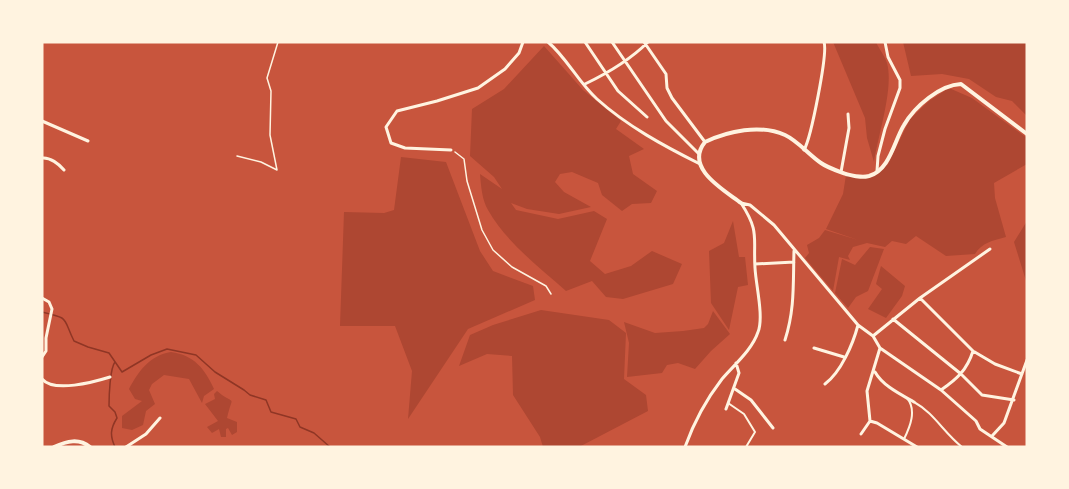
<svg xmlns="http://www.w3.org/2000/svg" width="1069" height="489" font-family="Raleway,sans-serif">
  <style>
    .green { fill: #ae4732 }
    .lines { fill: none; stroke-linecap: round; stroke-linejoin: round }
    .stream { stroke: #8f3625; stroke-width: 1.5 }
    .path { stroke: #fff3e0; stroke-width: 1.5 }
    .pedestrian { stroke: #fff3e0; stroke-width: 2 }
    .minor { stroke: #fff3e0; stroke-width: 3 }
    .tertiary { stroke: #fff3e0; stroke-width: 4 }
  </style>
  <rect width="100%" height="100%" fill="#c8553d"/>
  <path class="green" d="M833 42H876C879 49 885 56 887 63 894 88 878 135 874 162L867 138 865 118Z
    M903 42H1027V116L1012 101 996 97 969 79 942 74 911 76Z
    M544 46 583 90 621 121 616 129 644 149 629 156 633 174 657 191 651 203 632 204 622 211 602 195 598 183 572 172 560 174 555 182 564 192 591 207 559 214 527 209 511 203 516 210 558 219 594 211 607 219 590 261 605 274 631 266 652 251 682 264 673 284 623 299 606 297 592 281 566 291C538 266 507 243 488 210 482 200 481 186 480 174L502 189 494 177 470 156 472 109 504 89Z
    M949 88 972 98 1027 138V164L994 183 995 198 1006 237C994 240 981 243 975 254L946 256 916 236 906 244 892 241 885 247 867 243 853 247 848 256 850 260 839 257 833 291 805 258 809 253 807 245 819 238 825 230 858 240 826 229 843 194 846 175H874L888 164 910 119 929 101Z
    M401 157 446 162 480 251 493 271 533 286 535 300 468 329 408 419 412 371 395 326H340L344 212 384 213 394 210Z
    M733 221 739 257H745L748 285 738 287 729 330 711 303 709 251 724 243Z
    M1027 221V284L1014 242Z
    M870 247 884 249 868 291 856 297 848 308 835 293 842 259 855 265Z
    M881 266 905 286 902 296 886 318 868 309 882 289 876 284Z
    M541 310 609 320 626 333 624 379 646 395 648 411 579 447H543L540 437 513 395 512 356 487 354 459 366 470 335 493 325Z
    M713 311 730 334 711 351 695 369 678 363 667 365 662 373 627 377 629 343 624 322 655 333 683 331 704 328 708 324Z
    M171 352C194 355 205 369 214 389L204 396 202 403 189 379 164 375 152 384 149 390 155 404 146 411 143 425 132 430 122 428V416L142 401 135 399 129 389C138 372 150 355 171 352Z
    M217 391C236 407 233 392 227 418L237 422V432L232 435 228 428 226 429V437H221L219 429 212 433 207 427 218 421 205 404 215 399 214 394Z"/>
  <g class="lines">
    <path class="stream" d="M42 312C71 319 62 317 74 341L88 347 109 353 122 372 151 355 167 349 196 355 215 372 244 390 250 395 266 400 271 412 296 419 300 427 314 433 330 447
      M115 447C110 436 110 429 117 418L115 412 109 406C109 396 110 368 115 362"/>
    <path class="path" d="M455 152 464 159 467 181 482 230 493 250 512 267 546 286 551 294
      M237 156 261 162 277 170 270 135 271 91 267 78 278 42"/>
    <path class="pedestrian" d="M914 402C934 413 944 433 962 447
      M728 403 744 414 755 432 746 447
      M904 439C910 427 917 410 907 398"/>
    <path class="minor" d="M548 42C567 58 578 82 597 99 627 126 664 146 700 164
      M585 42 618 91 647 117
      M612 42 666 121 699 154
      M644 42 666 74 667 88 672 98 705 142
      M585 84C608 73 630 60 648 42
      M42 121 88 141
      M451 150 405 148 391 143 386 127 397 111 437 101 478 88 505 69 519 53 523 42
      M804 150C811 138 828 53 824 42
      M42 158C50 157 59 164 64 170
      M877 171 878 156 885 129 900 88V80L888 57 885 42
      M841 172 849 128 848 114
      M741 203 750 205 774 225 858 325 873 336 880 348 941 390 976 421 980 429 1007 447
      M755 264 794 262
      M42 298 49 302 52 309 46 338V351L42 357
      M920 298 973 351 995 364 1022 374
      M893 319 961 374 982 395 1014 400
      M873 336 920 298 990 249
      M785 340C795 309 793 283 794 251
      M814 348 844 357
      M875 372C883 386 900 394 914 402
      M42 379C54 393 94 382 110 377
      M825 384C841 372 853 344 858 325
      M735 389 751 400 773 428
      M941 390C957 379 967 370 973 351
      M726 409 739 373 736 363
      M870 421 877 423 917 447
      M861 434 870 421 867 391 880 348
      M992 436 1004 423 1027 360
      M126 447 146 434 160 418
      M685 447C694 422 705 401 722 379 734 365 752 350 758 332 764 317 756 286 755 268 753 237 760 232 741 203"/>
    <path class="tertiary" d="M741 203C724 190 684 168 705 142 728 131 760 124 785 135 798 141 809 155 821 163 828 168 838 171 846 174 854 176 861 178 869 176 890 170 894 141 904 125 915 106 940 85 961 84L1027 134
      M54 447C67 441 79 438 90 447"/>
  </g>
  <rect width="1069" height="489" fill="none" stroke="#fff3e0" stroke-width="87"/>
</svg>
